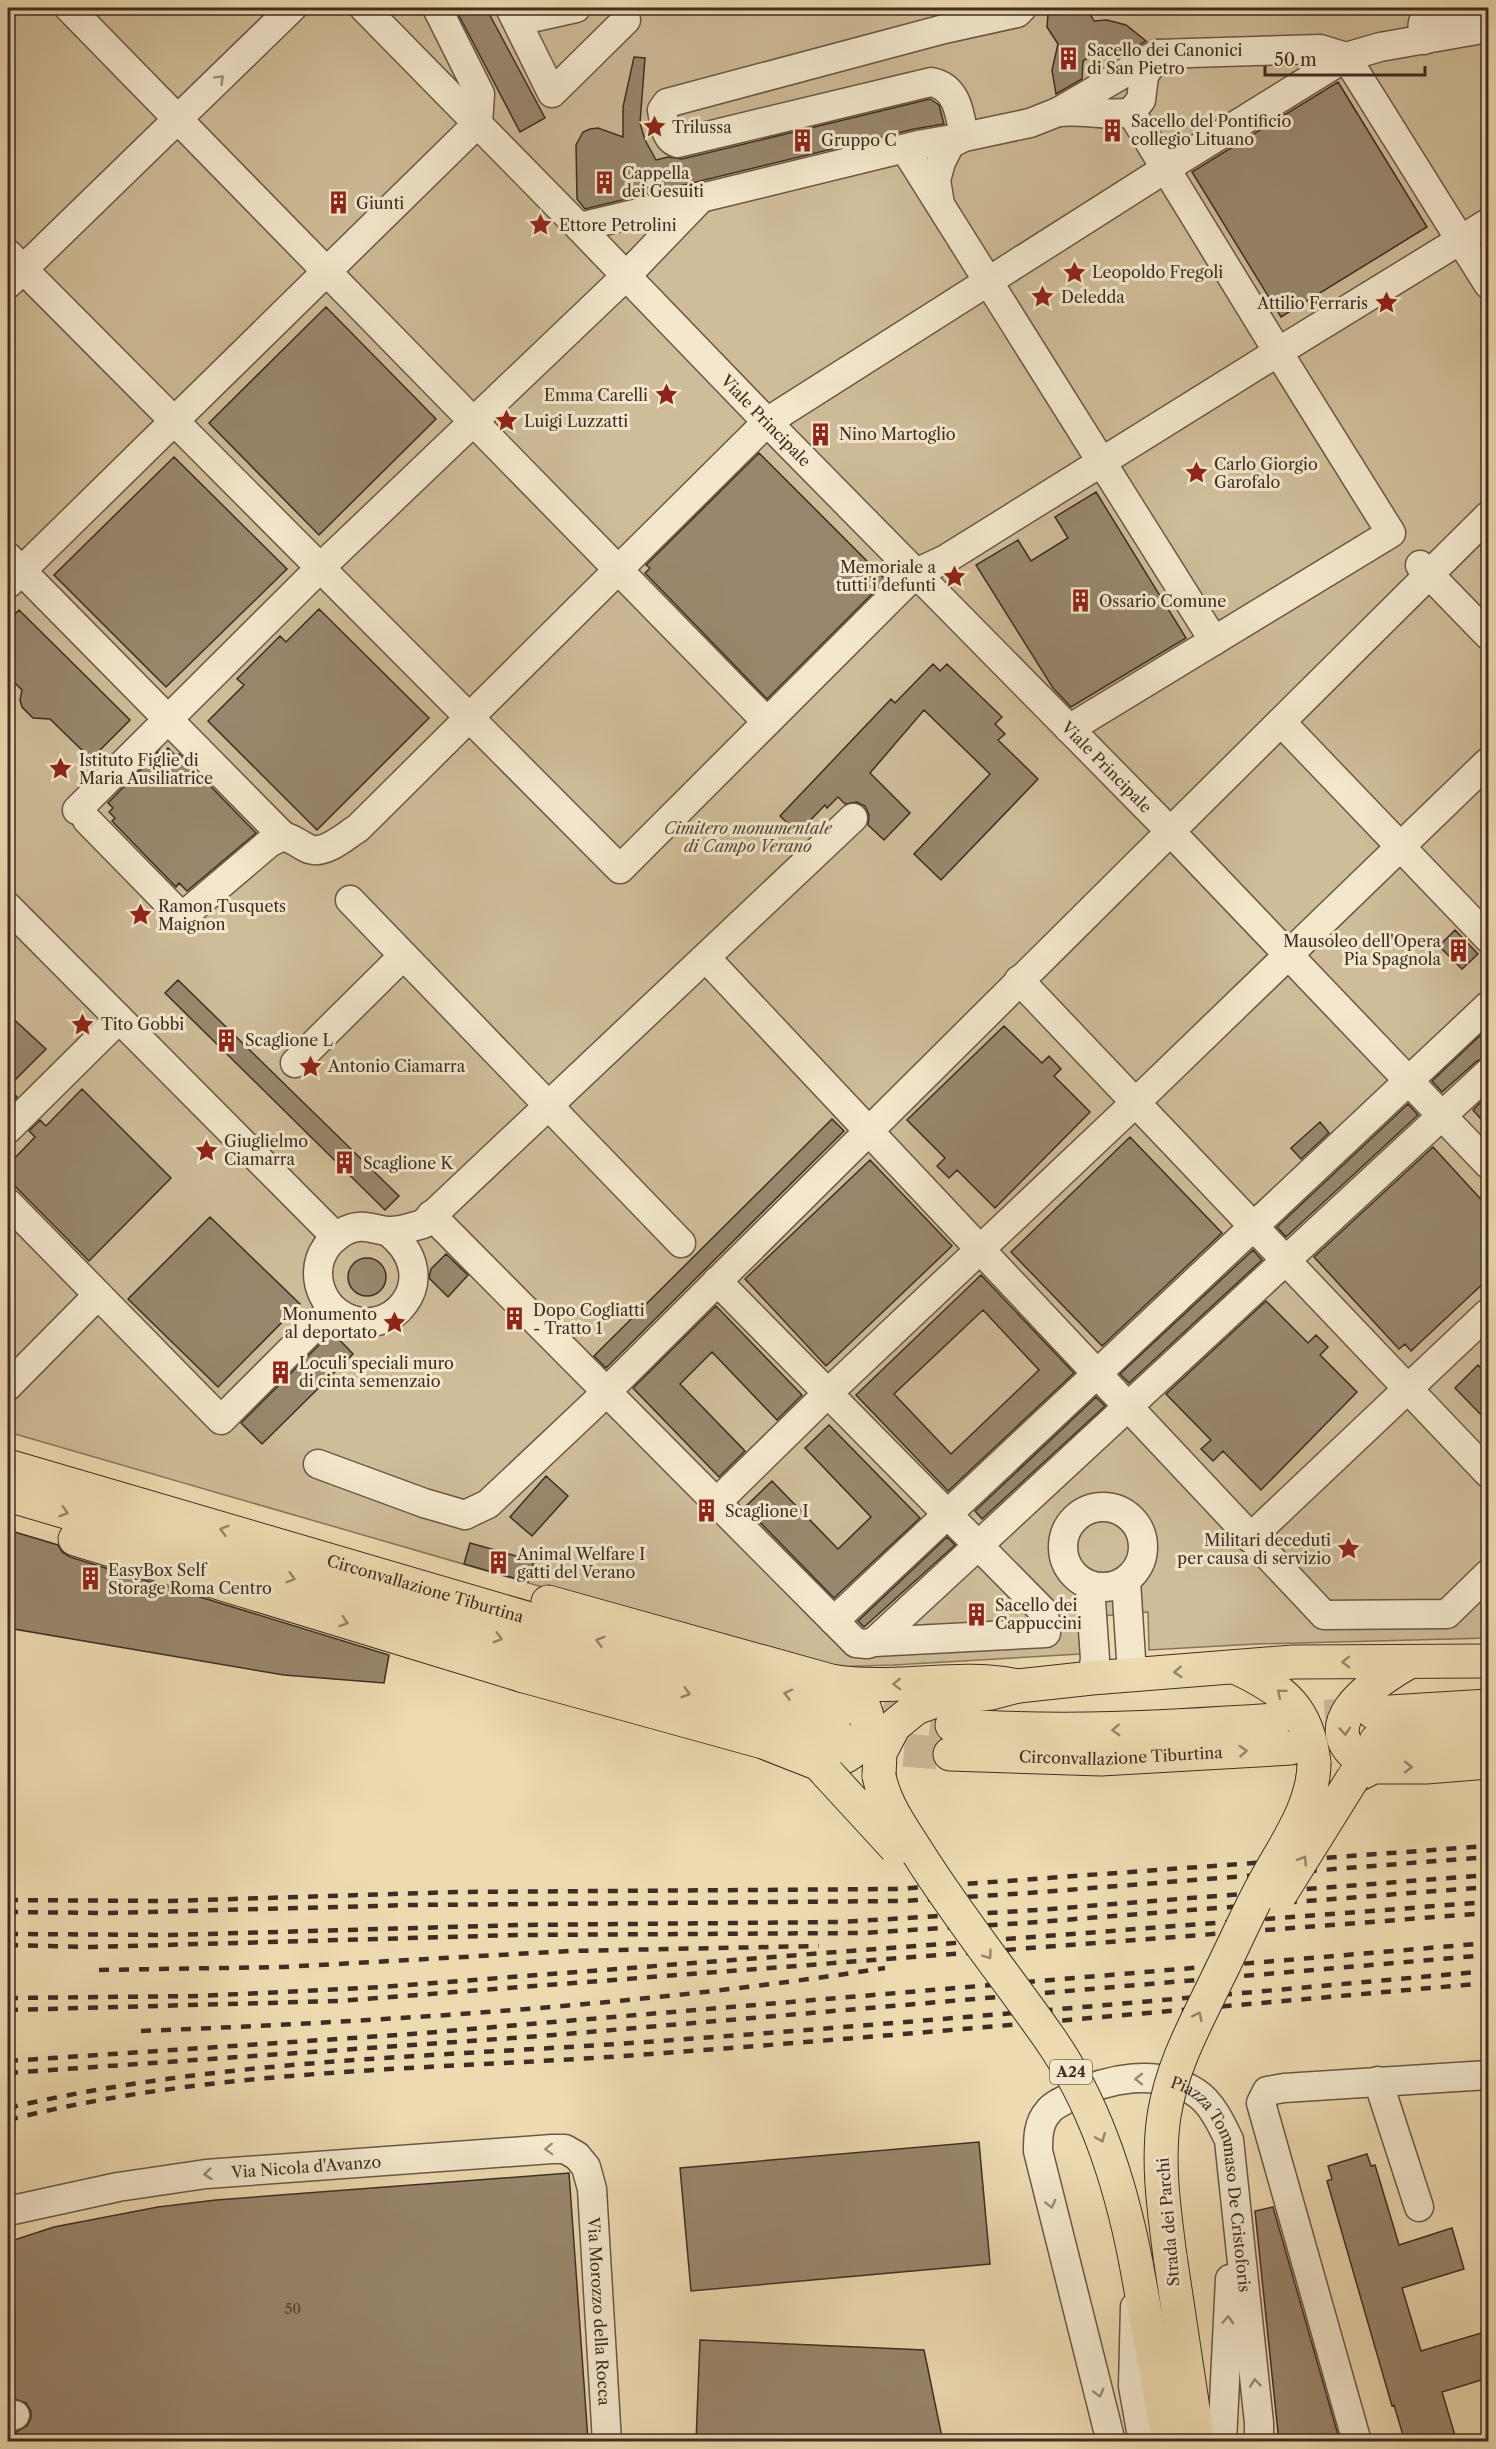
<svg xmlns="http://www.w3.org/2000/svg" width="1496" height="2449" font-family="'Libre Caslon Text',serif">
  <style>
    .green { fill: #cfbd99; stroke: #86755e; stroke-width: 1.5 }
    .building { fill: #99876d; stroke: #3e2d23; stroke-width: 1.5; fill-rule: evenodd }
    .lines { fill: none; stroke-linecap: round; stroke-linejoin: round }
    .highway-tunnel { stroke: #cab795; stroke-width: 33; stroke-dasharray: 33 16; stroke-linecap: butt }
    .minor-casing { stroke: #6a5846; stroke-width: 31 }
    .highway-casing { stroke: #3e2d23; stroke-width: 35 }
    .minor { stroke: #f3e7cc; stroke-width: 28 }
    .highway { stroke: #eddab1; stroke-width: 33 }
    .rail { stroke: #3e2d23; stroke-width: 4.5; stroke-dasharray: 10 10; stroke-linecap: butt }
    .highway-bridge-casing { stroke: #3e2d23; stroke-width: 35; stroke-linecap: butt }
    .highway-bridge { stroke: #eddab1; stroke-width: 33 }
    .oneway { stroke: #988a78 }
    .oneway2 { stroke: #96846a }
    .labels { text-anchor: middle; stroke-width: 6; stroke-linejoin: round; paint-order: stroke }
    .number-label { font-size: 14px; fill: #554436 }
    .shield { fill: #f3e7cc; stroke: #746556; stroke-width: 1.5 }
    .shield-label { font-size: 15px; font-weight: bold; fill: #3e2d23 }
    .poi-label { font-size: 16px; fill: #3e2d23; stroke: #f3e7cc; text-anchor: start }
    .street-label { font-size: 16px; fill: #3e2d23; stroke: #f3e7cc }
    .park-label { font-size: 16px; font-style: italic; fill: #5b4a3b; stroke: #f3e7cc }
  </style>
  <rect width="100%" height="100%" fill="#eddab1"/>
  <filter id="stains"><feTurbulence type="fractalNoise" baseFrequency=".00333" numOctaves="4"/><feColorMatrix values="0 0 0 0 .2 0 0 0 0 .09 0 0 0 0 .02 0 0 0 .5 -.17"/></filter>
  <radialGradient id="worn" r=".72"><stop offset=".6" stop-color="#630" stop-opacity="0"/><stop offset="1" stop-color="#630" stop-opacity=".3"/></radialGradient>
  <path class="green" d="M8 8H1488V1638L1256 1644 1149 1650 1148 1612 1078 1618 1080 1654 894 1665 829 1667 601 1604 8 1432Z"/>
  <path class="building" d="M455 8H486L545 118 520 132Z
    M1059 8H1087L1094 21 1107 20 1126 25 1146 41 1125 54 1108 46 1083 61 1082 79 1056 94 1052 70 1058 44 1047 27 1048 14Z
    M634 57 645 58 640 123 645 140 656 160 668 157 682 159 930 99 939 105 944 124 914 129 585 209 577 199 576 145 583 132 590 129 598 128 623 137V107Z
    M1338 82 1427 227 1281 317 1192 172Z
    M326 307 436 419 319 535 209 423Z
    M759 453 886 580 767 699 645 573 650 568 646 565Z
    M174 457 287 569 166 687 54 575Z
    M1096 492 1186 638 1071 707 1053 688 976 565 1018 540 1031 561 1068 538 1055 517Z
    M319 609 429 718 317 830 208 721 244 685 237 679 280 636 286 642Z
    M19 610 130 720 91 759 50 719 33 718 22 707 20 700 22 690 8 676V621Z
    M933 664 940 671 947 664 1002 717 995 724 1005 734 998 740 1038 779 941 880 914 854 990 774 924 710 870 773 910 813 884 840 868 825 869 815 865 806 857 802 845 804 838 797 827 808 825 805 798 833 780 816 891 699 895 703Z
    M168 748 177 757 179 754 256 833 187 891 179 883 176 887 112 821 115 818 109 812 113 808 108 803 160 750 163 753Z
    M1455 930 1478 954 1462 969 1439 946Z
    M178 980 399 1196 385 1210 165 993Z
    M8 1014 46 1049 8 1087 17 1097 8 1106Z
    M1004 1026 1042 1063 1049 1056 1061 1069 1054 1076 1090 1112 995 1208 957 1170 949 1178 937 1166 945 1158 907 1120Z
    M1488 1028V1057L1477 1061 1442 1092 1432 1081Z
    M82 1089 171 1178 89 1261 8 1179V1165L35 1137 29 1131 40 1120 46 1126Z
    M1488 1095V1127L1473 1110Z
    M1408 1104 1418 1115 1286 1237 1277 1227Z
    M832 1119 844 1131 606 1368 594 1356Z
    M1320 1122 1329 1133 1301 1159 1291 1148Z
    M1130 1137 1222 1233 1102 1346 1011 1252Z
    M1433 1147 1488 1207V1279L1411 1351 1405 1344 1399 1349 1314 1257Z
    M870 1160 952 1246 826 1366 745 1279Z
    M210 1217 300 1304 218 1387 128 1299Z
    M1253 1250 1262 1260 1129 1383 1120 1374Z
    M446 1254 468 1275 448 1297 429 1278 431 1269Z
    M348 1277a19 19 0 1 1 38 0a19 19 0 1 1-38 0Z
    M981 1275 1074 1373 948 1491 856 1395ZM983 1310 1039 1370 951 1454 894 1394Z
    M1266 1301 1308 1343 1316 1335 1328 1347 1320 1355 1357 1392 1261 1490 1223 1451 1213 1461 1201 1449 1211 1440 1166 1394Z
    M716 1306 802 1395 777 1420 712 1352 680 1384 745 1451 719 1477 633 1388Z
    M332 1332 353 1354 262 1444 241 1423Z
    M1478 1365 1488 1375V1422L1455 1388Z
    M1096 1397 1105 1406 982 1519 975 1511Z
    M829 1425 920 1518 834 1598 745 1507 772 1481 838 1549 871 1517 805 1448Z
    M546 1476 568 1496 532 1536 510 1517Z
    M8 1530 58 1545 62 1552 70 1557 389 1655 384 1683 284 1675 8 1628Z
    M947 1537 955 1545 864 1627 858 1621Z
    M470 1543 534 1561 528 1582 464 1564Z
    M979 2142 990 2264 691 2291 680 2168Z
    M1367 2154 1371 2166 1375 2165 1399 2245 1452 2228 1464 2269 1402 2288 1421 2351 1488 2331V2378L1442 2392 1457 2442H1405L1394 2405 1392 2406 1327 2181 1332 2179 1328 2166Z
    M569 2173 588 2440 583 2442H17L16 2432 27 2426 31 2418V2411L26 2403 14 2399 12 2376H8V2242L54 2227 158 2207 216 2200Z
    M1273 2207 1340 2442H1279L1255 2211Z
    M700 2340 924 2350 943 2442H696Z"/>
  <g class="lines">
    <path class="highway-tunnel" d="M882 1716 952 1725
      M1276 1720 1372 1713
      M856 1741 892 1749 950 1754"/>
    <defs>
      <g id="minor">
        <path d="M69 8 767 722"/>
        <path id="s1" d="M364 8 579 227 767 422 1170 831 1488 1164"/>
        <path d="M510 8 552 93 626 20"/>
        <path d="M517 21 576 8"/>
        <path d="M1424 40C1423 31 1420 23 1427 15L1484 8"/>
        <path d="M1157 54 1320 49 1346 57 1380 47 1488 28"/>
        <path d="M1058 112C1085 109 1105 117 1131 112"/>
        <path d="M905 149 1214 641"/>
        <path d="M940 204 936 180 941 162 950 144 964 137 1030 123 1058 112 1157 54 1144 76 1141 100 1131 112 1278 352 1488 223"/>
        <path d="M579 227 701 198"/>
        <path d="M8 254 620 869 916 573 946 559 1278 352 1391 533 1069 729"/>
        <path d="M8 284 292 8"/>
        <path d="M8 557 283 836C294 839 300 845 309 849 325 855 345 836 358 828L767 422 1165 169 1346 57 1488 284"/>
        <path d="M1420 565 1488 635"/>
        <path d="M9 583 478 123 480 94 437 8"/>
        <path d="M1281 722 1488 938"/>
        <path d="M77 810 320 568 626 276 701 198 918 145 964 137C960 115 958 87 931 82L678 143C665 140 664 122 662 110L667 103 944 29 1017 13 1022 8"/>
        <path d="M87 820 182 917 269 843 283 836"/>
        <path d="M350 900 681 1243"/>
        <path d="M8 907 336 1237"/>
        <path d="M706 958 1324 1615 1447 1614 1488 1574"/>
        <path d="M1019 980 1488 1473"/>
        <path d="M295 1063 403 956"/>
        <path d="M8 1129 119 1019"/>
        <path d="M8 1203 221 1420 332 1309"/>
        <path d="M431 1215 856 1643 867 1644 874 1642 1046 1633 1044 1612 717 1281"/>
        <path d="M387 1231C450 1278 387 1349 337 1312 325 1303 318 1288 318 1273 318 1254 330 1238 347 1230 363 1223 372 1229 387 1231 399 1232 412 1227 423 1224L853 818"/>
        <path d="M8 1386 98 1295"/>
        <path d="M318 1464 424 1503 465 1515 488 1504 593 1405 1488 516"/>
        <path d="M718 1501 828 1393 1135 1103 1488 762"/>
        <circle cx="1103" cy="1547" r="40"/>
        <path d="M1250 1538 1488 1313"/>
        <path d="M1126 1581 1131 1659 1137 1675"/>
        <path d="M1090 1586 1095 1659 1092 1678"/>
        <path d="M834 1621 1488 1006"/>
        <path d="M874 1642 1488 1073"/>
        <path d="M1378 2081 1419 2207"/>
        <path id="s2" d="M8 2211 118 2187 206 2174 552 2149H565L577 2156 586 2167 592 2189 607 2442"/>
        <path d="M1135 2307 1133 2386 1143 2442"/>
        <path d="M8 2417 15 2415"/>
        <path id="s3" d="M1111 2442 1038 2151C1038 2138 1038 2123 1048 2112 1053 2105 1063 2101 1071 2097 1107 2078 1158 2068 1195 2092 1211 2102 1221 2123 1229 2140L1259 2423V2442"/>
        <path d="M1222 2442 1230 2279"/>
        <path d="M1357 2442 1261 2103 1267 2091 1284 2088 1488 2075"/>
      </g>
      <g id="highway">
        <path id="s4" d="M8 1466 731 1678 845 1708"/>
        <path d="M8 1495 715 1702 837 1735"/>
        <path d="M75 1539 524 1676"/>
        <path d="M548 1602 831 1681C893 1692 957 1673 1018 1686"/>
        <path d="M503 1667 524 1676 763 1742 819 1764 828 1774"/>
        <path d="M1237 1668C1284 1690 1308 1708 1314 1763"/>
        <path d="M1374 1713 1488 1706"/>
        <path d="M952 1725C1061 1734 1167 1727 1276 1720"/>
        <path d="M1376 1741 1488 1734"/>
        <path id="s5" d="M950 1754 1101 1759 1291 1748"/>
        <path d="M819 1764C828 1762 838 1760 846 1756 854 1752 858 1746 863 1739 875 1716 861 1700 846 1684"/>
        <path d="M1373 1767C1302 1730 1371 1684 1409 1662"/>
        <path d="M879 1776 880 1753 894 1726 916 1708 943 1698 991 1693 1018 1686 1092 1678 1293 1662 1488 1661"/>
        <path d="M1354 1777 1373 1767H1426L1488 1762"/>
        <path d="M1170 2256 1198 2442"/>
        <path d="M1136 2263 1169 2442"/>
      </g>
    </defs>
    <use href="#minor" class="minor-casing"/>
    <use href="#highway" class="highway-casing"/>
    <use href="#minor" class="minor"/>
    <use href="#highway" class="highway"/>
    <path class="rail" d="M8 1900 168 1901 457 1892 896 1889 1488 1846
      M8 1912 108 1913 412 1905 903 1901 1028 1893 1488 1857
      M8 1934 170 1935 521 1925 841 1922 1037 1910 1488 1875
      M8 1945 93 1947 518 1935 862 1933 1024 1923 1488 1887
      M99 1970 283 1967 570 1951 819 1946
      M8 1998 200 1996 382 1987 1488 1902
      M8 2010 338 2001 1488 1913
      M141 2031C390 2021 639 2006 885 1968
      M8 2061 412 2034 1488 1943
      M8 2073 542 2036 1488 1955
      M8 2108C217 2059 433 2057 646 2042 927 2022 1208 1996 1488 1971
      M8 2120C208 2069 419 2070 624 2056 912 2035 1200 2008 1488 1983"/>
    <defs>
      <path id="highway-bridge" d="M828 1774 896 1848
        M879 1776C885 1805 902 1828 918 1853 958 1917 1006 1976 1050 2039 1096 2105 1121 2184 1136 2263
        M1280 1895 1353 1778
        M1170 2256C1164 2210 1157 2163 1164 2116 1172 2065 1196 2023 1218 1977 1233 1947 1246 1917 1262 1887 1282 1849 1314 1807 1314 1763"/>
    </defs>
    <use href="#highway-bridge" class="highway-bridge-casing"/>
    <use href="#highway-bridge" class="highway-bridge"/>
  </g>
  <defs><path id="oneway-chevron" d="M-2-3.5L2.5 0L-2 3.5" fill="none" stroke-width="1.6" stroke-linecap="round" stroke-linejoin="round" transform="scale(1.5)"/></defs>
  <g class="oneway">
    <use href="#oneway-chevron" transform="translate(220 79) rotate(-45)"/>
    <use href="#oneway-chevron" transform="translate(1139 2079) rotate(180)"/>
    <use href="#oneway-chevron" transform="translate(549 2149) rotate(178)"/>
    <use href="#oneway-chevron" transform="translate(208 2174) rotate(174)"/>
    <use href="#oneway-chevron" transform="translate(1051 2204) rotate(76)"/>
    <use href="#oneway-chevron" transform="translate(1228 2320) rotate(-87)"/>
    <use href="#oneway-chevron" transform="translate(1255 2383) rotate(-96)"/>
    <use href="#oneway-chevron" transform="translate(1099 2393) rotate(76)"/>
  </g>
  <g class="oneway2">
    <use href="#oneway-chevron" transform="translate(64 1512) rotate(16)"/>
    <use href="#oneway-chevron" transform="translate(224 1530) rotate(-164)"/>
    <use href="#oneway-chevron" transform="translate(291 1578) rotate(16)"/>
    <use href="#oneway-chevron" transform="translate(344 1622) rotate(18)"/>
    <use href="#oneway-chevron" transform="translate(498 1638) rotate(16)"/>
    <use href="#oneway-chevron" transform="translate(600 1641) rotate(-164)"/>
    <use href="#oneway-chevron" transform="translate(1346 1662) rotate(180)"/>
    <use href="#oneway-chevron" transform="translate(1178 1672) rotate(176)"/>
    <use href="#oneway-chevron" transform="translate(897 1684) rotate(178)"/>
    <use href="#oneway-chevron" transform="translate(686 1693) rotate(16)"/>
    <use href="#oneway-chevron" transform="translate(1281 1693) rotate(-140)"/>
    <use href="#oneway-chevron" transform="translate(788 1694) rotate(-165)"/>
    <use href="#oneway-chevron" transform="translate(1116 1730) rotate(177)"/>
    <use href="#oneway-chevron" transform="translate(1345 1731) rotate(86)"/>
    <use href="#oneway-chevron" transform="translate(1243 1751) rotate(-4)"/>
    <use href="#oneway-chevron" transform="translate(1408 1767)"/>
    <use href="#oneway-chevron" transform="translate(1303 1860) rotate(-58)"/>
    <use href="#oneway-chevron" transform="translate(988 1955) rotate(54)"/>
    <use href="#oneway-chevron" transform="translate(1198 2016) rotate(-63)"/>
    <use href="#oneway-chevron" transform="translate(1101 2138) rotate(68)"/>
  </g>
  <defs>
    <symbol id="building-bare" viewBox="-9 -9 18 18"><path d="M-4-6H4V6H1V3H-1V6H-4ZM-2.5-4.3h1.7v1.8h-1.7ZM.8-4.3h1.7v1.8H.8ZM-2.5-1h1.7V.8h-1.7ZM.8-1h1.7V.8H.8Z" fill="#8f2418" stroke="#f3e7cc" stroke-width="2.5" paint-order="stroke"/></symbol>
    <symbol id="sight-bare" viewBox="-9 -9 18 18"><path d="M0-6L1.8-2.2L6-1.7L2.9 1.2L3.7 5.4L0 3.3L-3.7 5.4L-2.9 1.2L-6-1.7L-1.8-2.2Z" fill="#8f2418" stroke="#f3e7cc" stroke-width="2.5" paint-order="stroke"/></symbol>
  </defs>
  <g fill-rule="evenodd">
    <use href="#building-bare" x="1052" y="42" width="33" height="33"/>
    <use href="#sight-bare" x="638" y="110" width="33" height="33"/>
    <use href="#building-bare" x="1096" y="114" width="33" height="33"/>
    <use href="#building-bare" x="786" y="124" width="33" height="33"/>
    <use href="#building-bare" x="588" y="166" width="33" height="33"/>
    <use href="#building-bare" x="322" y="186" width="33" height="33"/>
    <use href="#sight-bare" x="524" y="208" width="33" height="33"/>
    <use href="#sight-bare" x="1058" y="256" width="33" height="33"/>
    <use href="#sight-bare" x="1026" y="280" width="33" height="33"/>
    <use href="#sight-bare" x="1370" y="286" width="33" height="33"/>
    <use href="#sight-bare" x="650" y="378" width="33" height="33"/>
    <use href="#sight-bare" x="490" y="404" width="33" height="33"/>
    <use href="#building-bare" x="804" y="418" width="33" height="33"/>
    <use href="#sight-bare" x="1180" y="456" width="33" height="33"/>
    <use href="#sight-bare" x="938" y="560" width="33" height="33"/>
    <use href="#building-bare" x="1064" y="584" width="33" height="33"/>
    <use href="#sight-bare" x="44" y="752" width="33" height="33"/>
    <use href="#sight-bare" x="124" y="898" width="33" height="33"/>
    <use href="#building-bare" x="1442" y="934" width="33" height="33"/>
    <use href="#sight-bare" x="66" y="1008" width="33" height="33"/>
    <use href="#building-bare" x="210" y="1024" width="33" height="33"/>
    <use href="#sight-bare" x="294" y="1050" width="33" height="33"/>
    <use href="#sight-bare" x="190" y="1134" width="33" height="33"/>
    <use href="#building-bare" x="328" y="1146" width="33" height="33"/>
    <use href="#building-bare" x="498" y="1302" width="33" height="33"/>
    <use href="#sight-bare" x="378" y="1306" width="33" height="33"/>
    <use href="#building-bare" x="264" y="1356" width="33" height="33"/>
    <use href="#building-bare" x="690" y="1494" width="33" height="33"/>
    <use href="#sight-bare" x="1332" y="1532" width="33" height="33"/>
    <use href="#building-bare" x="482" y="1546" width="33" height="33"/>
    <use href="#building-bare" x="74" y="1562" width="33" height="33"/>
    <use href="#building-bare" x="960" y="1598" width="33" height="33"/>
  </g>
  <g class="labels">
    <g class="number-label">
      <text x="293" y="2314">50</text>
    </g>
    <rect class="shield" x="1050" y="2060" width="42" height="24" rx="4.5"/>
    <g class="shield-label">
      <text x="1071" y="2077">A24</text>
    </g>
    <g class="poi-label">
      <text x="1087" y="56">Sacello dei Canonici<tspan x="1087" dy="18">di San Pietro</tspan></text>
      <text x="1131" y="127">Sacello del Pontificio<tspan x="1131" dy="18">collegio Lituano</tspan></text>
      <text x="672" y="133">Trilussa</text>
      <text x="821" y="146">Gruppo C</text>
      <text x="622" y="179">Cappella<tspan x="622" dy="18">dei Gesuiti</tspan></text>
      <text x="356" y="209">Giunti</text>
      <text x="559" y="231">Ettore Petrolini</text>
      <text x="1092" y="278">Leopoldo Fregoli</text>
      <text x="1061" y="303">Deledda</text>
      <text x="1368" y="309" text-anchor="end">Attilio Ferraris</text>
      <text x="648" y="401" text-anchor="end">Emma Carelli</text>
      <text x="524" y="427">Luigi Luzzatti</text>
      <text x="839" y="440">Nino Martoglio</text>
      <text x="1214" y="470">Carlo Giorgio<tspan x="1214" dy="18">Garofalo</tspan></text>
      <text x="936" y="573" text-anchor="end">Memoriale a<tspan x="936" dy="18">tutti i defunti</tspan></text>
      <text x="1099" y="607">Ossario Comune</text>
      <text x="79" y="766">Istituto Figlie di<tspan x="79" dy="18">Maria Ausiliatrice</tspan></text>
      <text x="158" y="912">Ramon Tusquets<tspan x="158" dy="18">Maignon</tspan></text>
      <text x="1441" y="947" text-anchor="end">Mausoleo dell'Opera<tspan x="1441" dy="18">Pia Spagnola</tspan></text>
      <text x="101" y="1030">Tito Gobbi</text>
      <text x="245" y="1046">Scaglione L</text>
      <text x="328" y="1072">Antonio Ciamarra</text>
      <text x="224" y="1147">Giuglielmo<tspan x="224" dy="18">Ciamarra</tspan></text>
      <text x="363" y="1169">Scaglione K</text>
      <text x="533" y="1316">Dopo Cogliatti<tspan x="533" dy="18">- Tratto 1</tspan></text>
      <text x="377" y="1320" text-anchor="end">Monumento<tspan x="377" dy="18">al deportato</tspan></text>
      <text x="299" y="1369">Loculi speciali muro<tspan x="299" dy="18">di cinta semenzaio</tspan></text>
      <text x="725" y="1517">Scaglione I</text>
      <text x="1331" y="1546" text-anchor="end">Militari deceduti<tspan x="1331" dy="18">per causa di servizio</tspan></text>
      <text x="517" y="1560">Animal Welfare I<tspan x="517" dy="18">gatti del Verano</tspan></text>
      <text x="108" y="1576">EasyBox Self<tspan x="108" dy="18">Storage Roma Centro</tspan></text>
      <text x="995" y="1611">Sacello dei<tspan x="995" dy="18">Cappuccini</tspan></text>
    </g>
    <g class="street-label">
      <text dy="6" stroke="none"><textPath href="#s1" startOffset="576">Viale Principale</textPath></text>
      <text dy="6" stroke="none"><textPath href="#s1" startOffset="1062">Viale Principale</textPath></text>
      <text dy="6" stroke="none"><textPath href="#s4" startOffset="435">Circonvallazione Tiburtina</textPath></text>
      <text dy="6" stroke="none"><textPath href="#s5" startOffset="171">Circonvallazione Tiburtina</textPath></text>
      <text dy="6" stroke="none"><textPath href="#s2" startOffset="302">Via Nicola d'Avanzo</textPath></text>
      <text dy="6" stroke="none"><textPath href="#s3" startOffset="592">Piazza Tommaso De Cristoforis</textPath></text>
      <text transform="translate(1168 2222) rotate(-95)" y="6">Strada dei Parchi</text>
      <text dy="6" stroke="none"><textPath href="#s2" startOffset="735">Via Morozzo della Rocca</textPath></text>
    </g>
    <g class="park-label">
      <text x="748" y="834">Cimitero monumentale<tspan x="748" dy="18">di Campo Verano</tspan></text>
    </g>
  </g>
  <rect width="1496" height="2449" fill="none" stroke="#eddab1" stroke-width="30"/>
  <rect x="9" y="9" width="1478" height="2431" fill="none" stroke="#3e2d23" stroke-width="3"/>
  <rect x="15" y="15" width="1466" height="2419" fill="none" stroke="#3e2d23" stroke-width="1.5"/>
  <path d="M1265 66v9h160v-9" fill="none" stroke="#3e2d23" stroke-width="3"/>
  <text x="1274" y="66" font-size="18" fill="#3e2d23" stroke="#f3e7cc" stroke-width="4.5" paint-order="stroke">50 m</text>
  <rect width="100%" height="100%" filter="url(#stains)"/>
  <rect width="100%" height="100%" fill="url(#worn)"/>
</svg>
